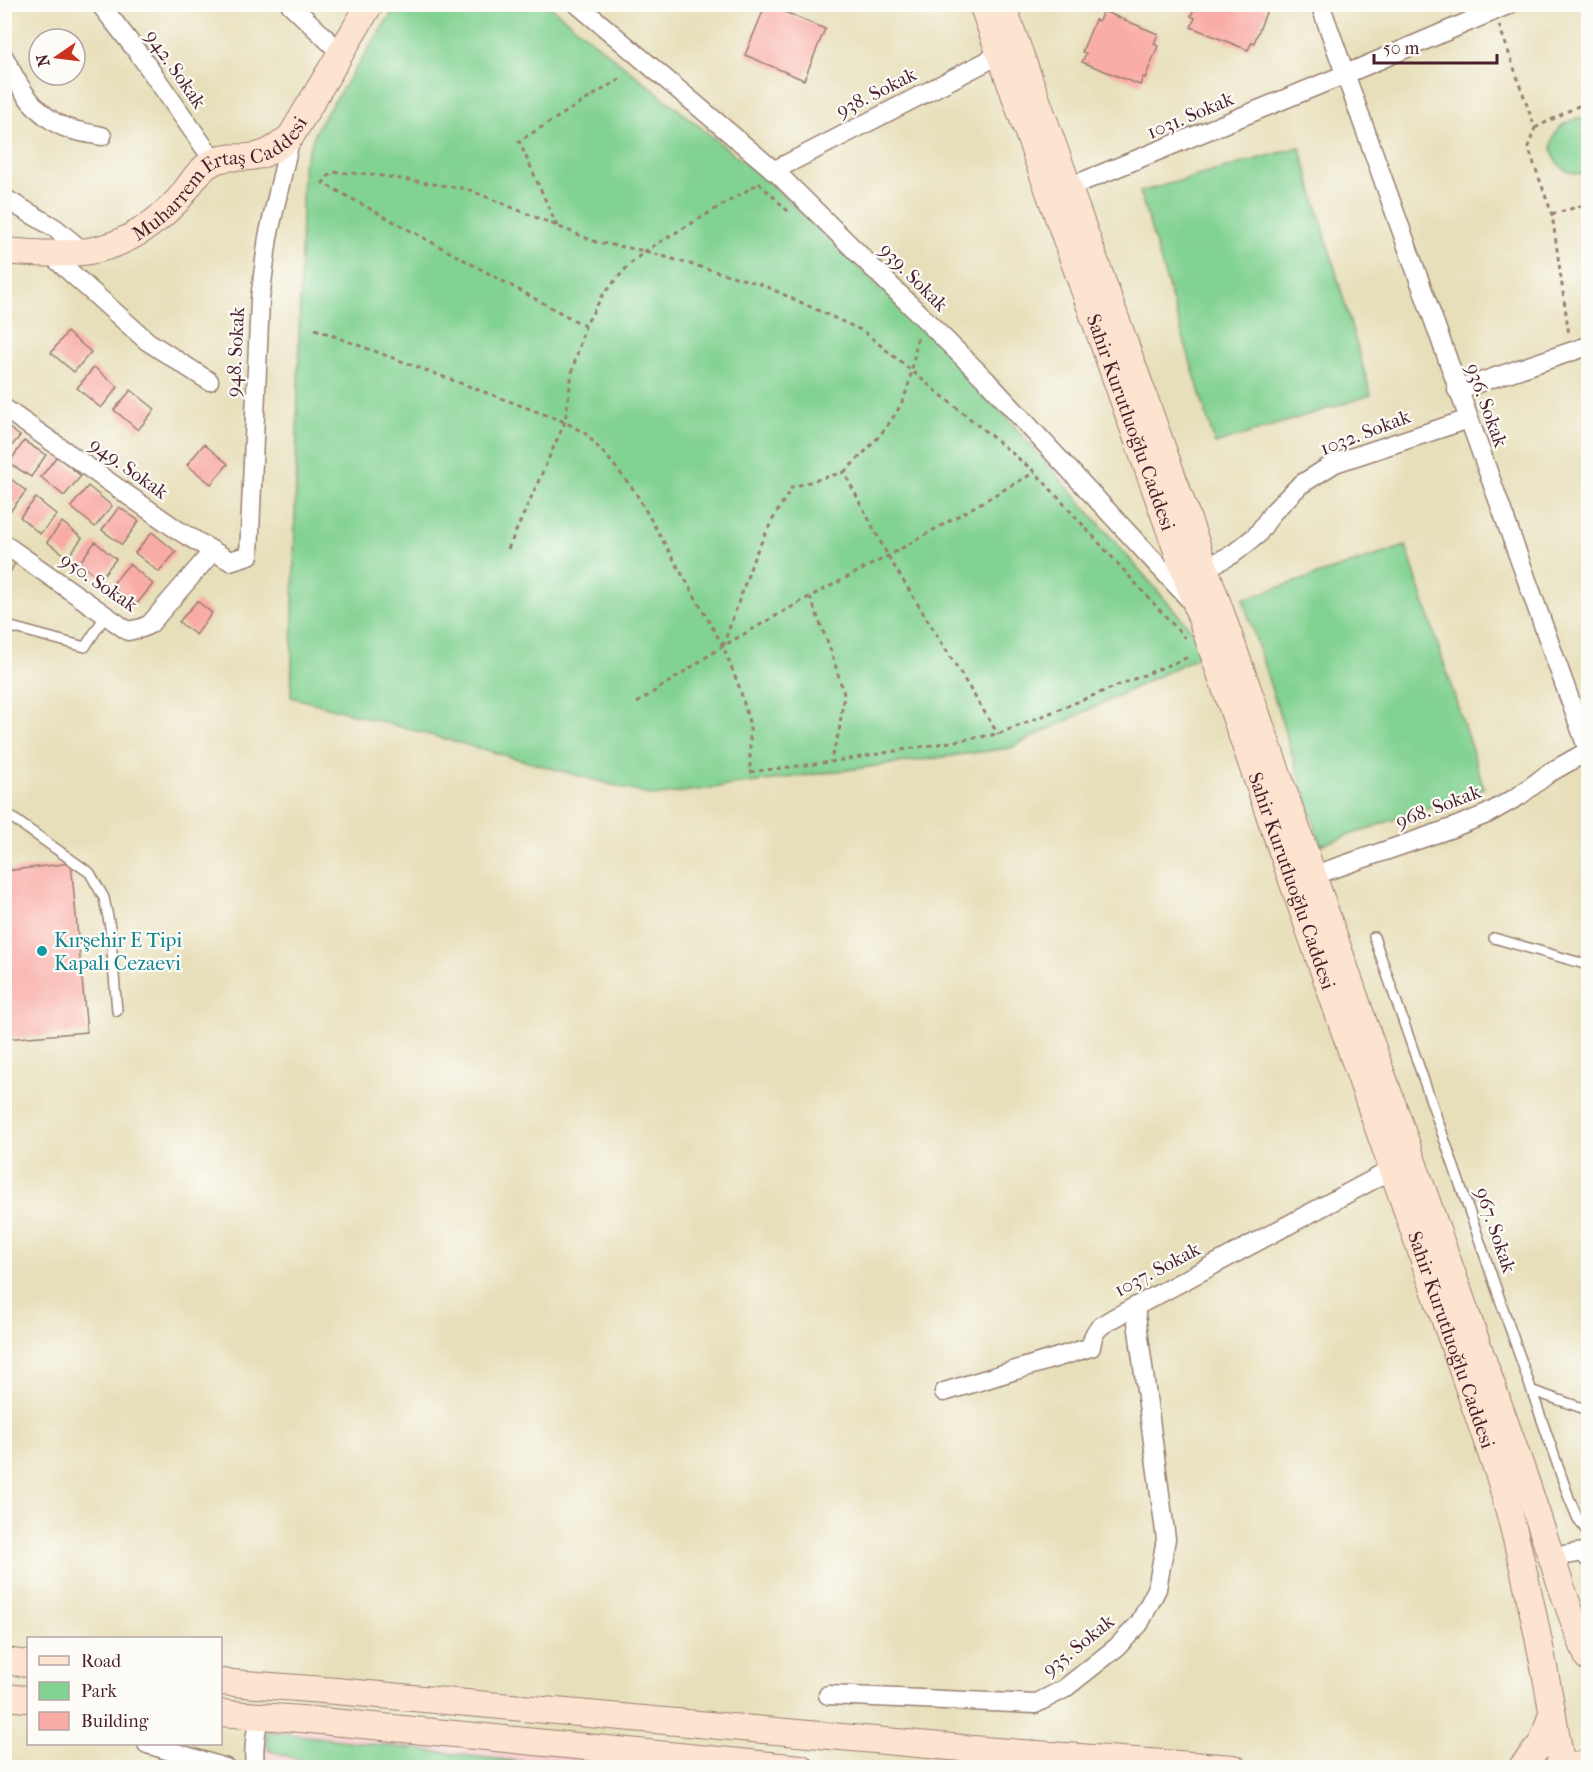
<svg xmlns="http://www.w3.org/2000/svg" width="1593" height="1772" font-family="'IM FELL French Canon',serif">
  <style>
    .built { fill: #f7d0d0 }
    .green { fill: #82d292; stroke: #66785e; stroke-width: 1.5 }
    .building { fill: #f9aba6 }
    .lines { fill: none; stroke-linecap: round; stroke-linejoin: round }
    .lane-casing { stroke: #987f72; stroke-width: 12 }
    .street-casing { stroke: #987f72; stroke-width: 21 }
    .secondary-casing { stroke: #987f72; stroke-width: 28 }
    .path { stroke: #987f72; stroke-width: 3; stroke-dasharray: 4.5 4.5; stroke-linecap: butt }
    .lane { stroke: #fff; stroke-width: 9 }
    .street { stroke: #fff; stroke-width: 18 }
    .secondary { stroke: #fde4d1; stroke-width: 26 }
    .culture-dot { fill: #0f9aa8; stroke: #fdfcf7; stroke-width: 2 }
    .labels { text-anchor: middle; stroke-width: 4.5; stroke-linejoin: round; paint-order: stroke }
    .street-label { font-size: 20px; fill: #4a1f2b; stroke: #fdfcf7 }
    .culture-label { font-size: 20px; fill: #0d838f; stroke: #fdfcf7; text-anchor: start }
  </style>
  <rect width="100%" height="100%" fill="#fdfcf7"/>
  <filter id="ink" filterUnits="userSpaceOnUse"><feTurbulence type="fractalNoise" baseFrequency=".0167" numOctaves="2"/><feDisplacementMap in="SourceGraphic" scale="12" xChannelSelector="R" yChannelSelector="G"/><feConvolveMatrix kernelMatrix="1 2 1 2 8 2 1 2 1" color-interpolation-filters="sRGB"/></filter>
  <filter id="wash" filterUnits="userSpaceOnUse"><feTurbulence type="fractalNoise" baseFrequency=".008" numOctaves="4" result="noise"/><feDisplacementMap in="SourceGraphic" scale="24" xChannelSelector="R" yChannelSelector="G"/><feGaussianBlur stdDeviation="1.35" result="paint"/><feColorMatrix in="noise" values="0 0 0 0 0 0 0 0 0 0 0 0 0 0 0 0 0 1.4 0 .05"/><feComposite in="paint" operator="in"/></filter>
  <g filter="url(#wash)">
    <rect width="100%" height="100%" fill="#e7dfba"/>
    <path class="built" d="M266 1724 684 1767 266 1768 263 1756Z"/>
    <path class="green" d="M397 5H548L771 184 954 357 1210 651 1010 748 653 796 291 697 303 165 318 126Z
      M1578 118 1588 120V173C1548 180 1537 128 1578 118Z
      M1300 147 1371 395 1215 444 1140 192Z
      M1406 546 1484 788 1321 845 1243 599Z
      M266 1731 565 1767H322L268 1750Z"/>
    <g id="blocks">
      <path class="building" d="M766 4 825 29 804 80 745 55Z
        M1196 4H1265L1263 8 1267 10 1254 43 1252 42 1248 50 1191 27 1195 18 1191 16Z
        M1103 11 1158 34 1154 44 1158 46 1145 78 1143 77 1140 85 1082 62 1086 53 1082 52 1095 20 1099 21Z
        M67 332 91 352 74 372 51 353Z
        M94 367 118 387 101 408 77 388Z
        M131 390 155 409 138 430 114 410Z
        M4 424 20 436 4 455Z
        M24 441 46 455 31 477 9 463Z
        M204 444 228 464 211 484 187 465Z
        M57 456 81 476 64 496 41 477Z
        M6 475 26 491 8 514 4 512V477Z
        M88 486 112 506 95 527 71 507Z
        M36 498 57 515 40 534 20 517Z
        M119 507 139 521 122 545 102 530Z
        M62 522 82 538 68 557 47 542Z
        M152 532 176 552 159 572 135 553Z
        M95 542 116 559 100 579 79 563Z
        M4 552 17 559 4 584Z
        M129 564 153 584 135 606 111 586Z
        M197 601 212 613 196 635 179 622Z
        M71 863 87 1032 5 1039V871Z"/>
    </g>
  </g>
  <g filter="url(#ink)">
    <use href="#blocks" fill-opacity="0" stroke="#987f72" stroke-width="1.5"/>
    <g class="lines">
      <defs>
        <path id="lane" d="M4 625 85 647 106 615
          M4 812 90 873 104 898 110 927 117 1011
          M1374 937 1569 1498 1578 1519 1588 1533
          M1494 938 1588 965
          M1533 1391 1588 1410"/>
        <path id="street" d="M100 4 139 54 214 161
          M290 4 341 53
          M577 4 778 174 987 381 1191 601
          M1320 4 1588 750
          M4 57C17 83 30 108 56 123 69 131 87 133 102 136
          M773 171 1001 54
          M1057 192 1346 74 1510 4
          M4 198 55 228 85 253
          M51 255 147 341 209 381
          M1457 390 1588 346
          M4 408 176 529 230 561 249 555 260 299 268 237 291 136
          M4 544 128 631 142 628 150 624 213 551
          M1204 569 1233 554 1257 535 1273 512 1300 485 1335 463 1469 419
          M1303 879 1452 828 1487 814 1519 796 1549 773 1588 751
          M944 1392 1091 1347C1093 1331 1098 1327 1112 1319L1393 1169
          M1551 1557 1584 1552 1588 1558
          M828 1695 1035 1704 1064 1689 1117 1647 1139 1624 1157 1589 1166 1539 1135 1307
          M147 1744 226 1768
          M255 1768C253 1749 255 1733 260 1716"/>
        <g id="secondary">
          <path id="s1" d="M982 4 1197 607 1500 1479C1527 1573 1546 1671 1562 1768"/>
          <path d="M1002 4C1126 344 1248 684 1365 1026 1416 1173 1469 1320 1521 1467 1543 1530 1562 1595 1588 1658"/>
          <path id="s2" d="M4 251C77 257 123 257 177 201 189 188 198 168 215 161 229 155 242 159 256 156 269 154 282 144 291 136L370 4"/>
          <path d="M4 1661 28 1664"/>
          <path d="M220 1682 336 1691 995 1751 1234 1768"/>
          <path d="M4 1697 28 1699"/>
          <path d="M220 1713 301 1719 801 1768"/>
          <path d="M1521 1768 1542 1743 1552 1713"/>
          <path d="M1557 1768 1588 1764"/>
        </g>
      </defs>
      <use href="#lane" class="lane-casing"/>
      <use href="#street" class="street-casing"/>
      <use href="#secondary" class="secondary-casing"/>
      <path class="path" d="M1586 4 1588 9
        M1499 25 1535 128 1528 147 1552 214 1569 335
        M1535 128 1588 101
        M759 183 790 213
        M1552 214 1588 204
        M557 226 519 141 620 79
        M585 326 323 183 332 172 368 174 467 189 596 242 645 251 763 285 863 331 1035 472 1185 638
        M315 329 565 422 586 434 609 459 634 490 723 646 740 689 750 726V772L830 762 998 734 1191 656
        M844 472C865 453 895 422 905 395 912 376 914 355 918 335
        M508 549 565 422 572 372 585 326 604 293 629 265 645 251 761 182
        M810 597 831 651 844 694 839 732 830 762
        M723 646 755 555 773 519 792 487 844 472 888 556 998 734
        M637 703 723 646 809 597 888 556 1035 472"/>
      <use href="#lane" class="lane"/>
      <use href="#street" class="street"/>
      <use href="#secondary" class="secondary"/>
    </g>
  </g>
  <circle class="culture-dot" cx="42" cy="951" r="6"/>
  <g class="labels">
    <g class="street-label">
      <text transform="translate(176 69) rotate(55)" y="7">942. Sokak</text>
      <text transform="translate(876 92) rotate(-27)" y="7">938. Sokak</text>
      <text transform="translate(1190 115) rotate(-23)" y="7">1031. Sokak</text>
      <text dy="7" stroke="none"><textPath href="#s2" startOffset="240">Muharrem Ertaş Caddesi</textPath></text>
      <text transform="translate(914 277) rotate(45)" y="7">939. Sokak</text>
      <text transform="translate(235 352) rotate(-87)" y="7">948. Sokak</text>
      <text transform="translate(1487 405) rotate(70)" y="7">936. Sokak</text>
      <text dy="7" stroke="none"><textPath href="#s1" startOffset="444">Sahir Kurutluoğlu Caddesi</textPath></text>
      <text transform="translate(1365 432) rotate(-21)" y="7">1032. Sokak</text>
      <text transform="translate(129 468) rotate(35)" y="7">949. Sokak</text>
      <text transform="translate(99 582) rotate(34)" y="7">950. Sokak</text>
      <text transform="translate(1438 806) rotate(-21)" y="7">968. Sokak</text>
      <text dy="7" stroke="none"><textPath href="#s1" startOffset="930">Sahir Kurutluoğlu Caddesi</textPath></text>
      <text transform="translate(1496 1230) rotate(71)" y="7">967. Sokak</text>
      <text transform="translate(1157 1269) rotate(-28)" y="7">1037. Sokak</text>
      <text dy="7" stroke="none"><textPath href="#s1" startOffset="1416">Sahir Kurutluoğlu Caddesi</textPath></text>
      <text transform="translate(1078 1645) rotate(-39)" y="7">935. Sokak</text>
    </g>
    <g class="culture-label">
      <text x="54" y="947">Kırşehir E Tipi<tspan x="54" dy="23">Kapalı Cezaevi</tspan></text>
    </g>
  </g>
  <rect width="1593" height="1772" fill="none" stroke="#fdfcf7" stroke-width="24"/>
  <rect x="27" y="1637" width="195" height="108" fill="#fdfcf7" stroke="#b5a4a5" stroke-width="1.5"/>
  <rect x="39" y="1656" width="30" height="9" fill="#fde4d1" stroke="#b5a4a5" stroke-width="1.5"/>
  <text x="81" y="1667" font-size="18" fill="#4a1f2b">Road</text>
  <rect x="39" y="1682" width="30" height="18" fill="#82d292" stroke="#b5a4a5" stroke-width="1.5"/>
  <text x="81" y="1697" font-size="18" fill="#4a1f2b">Park</text>
  <rect x="39" y="1712" width="30" height="18" fill="#f9aba6" stroke="#b5a4a5" stroke-width="1.5"/>
  <text x="81" y="1727" font-size="18" fill="#4a1f2b">Building</text>
  <g transform="translate(57 57) rotate(256)"><circle r="28" fill="#fdfcf7" stroke="#b5a4a5" stroke-width="1.5"/>
  <path d="M0-4.5L10 22L0 15L-10 22Z" fill="#c8321e"/>
  <text y="-9" font-size="16" font-weight="bold" text-anchor="middle" fill="#4a1f2b">N</text>
  </g>
  <path d="M1374 54v9h123v-9" fill="none" stroke="#4a1f2b" stroke-width="3"/>
  <text x="1383" y="54" font-size="18" fill="#4a1f2b" stroke="#fdfcf7" stroke-width="4.5" paint-order="stroke">50 m</text>
</svg>
